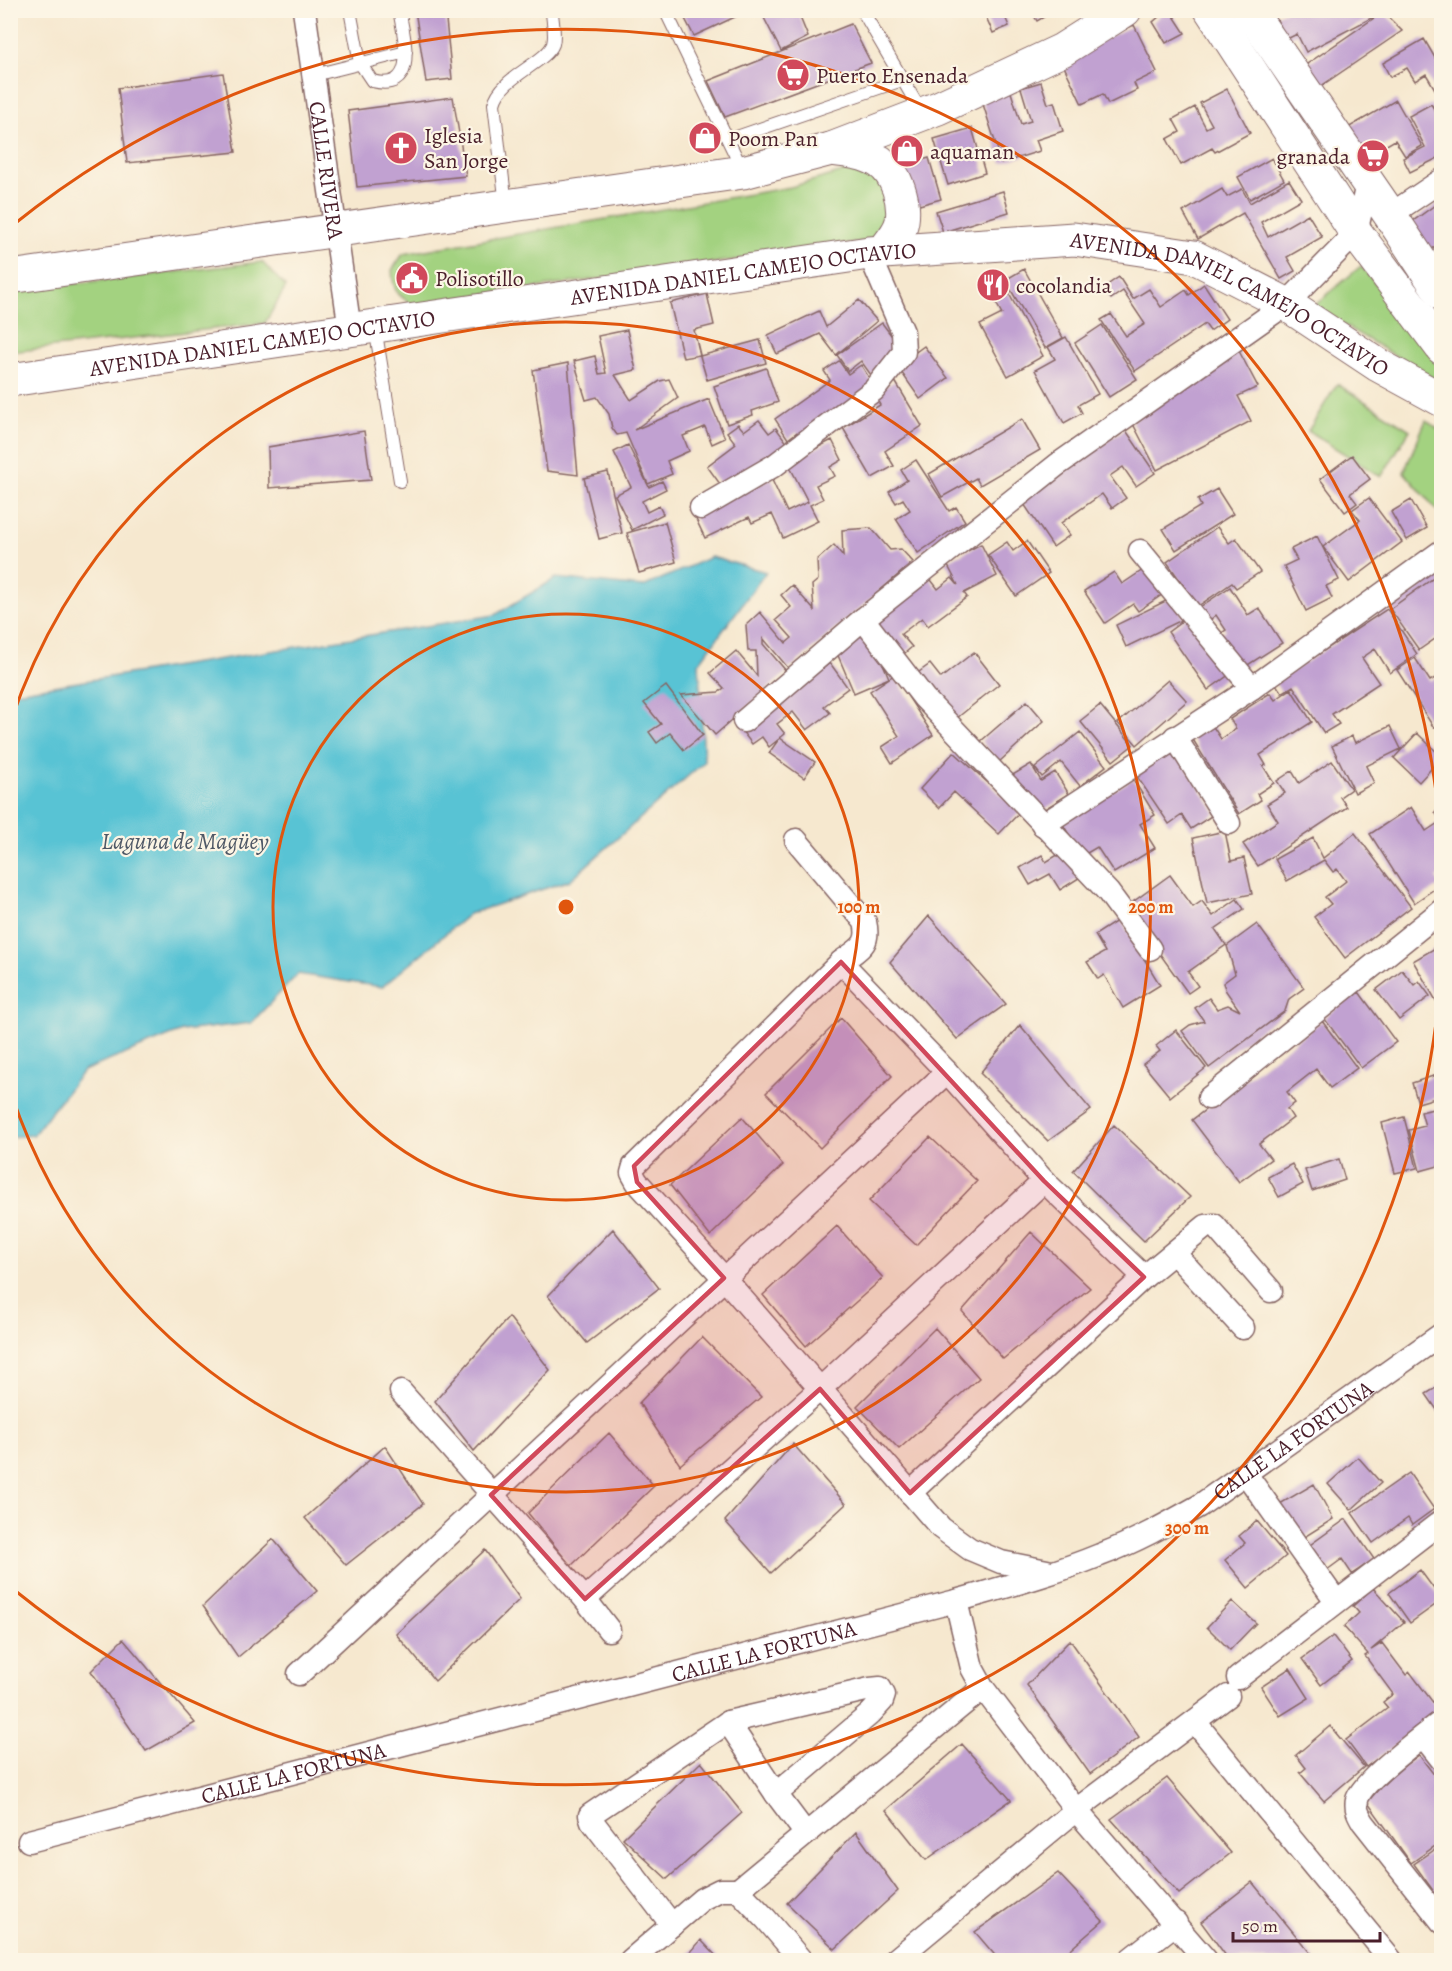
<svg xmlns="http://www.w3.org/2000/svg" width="1452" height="1971" font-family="Alegreya,serif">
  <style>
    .green { fill: #a3d280; stroke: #767856; stroke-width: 1.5 }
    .water { fill: #59c3d4; stroke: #527180; stroke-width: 1.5 }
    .building { fill: #c1a1d1 }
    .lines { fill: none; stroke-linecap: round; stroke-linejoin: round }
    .lane-casing { stroke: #866564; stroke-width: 14 }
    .street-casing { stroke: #866564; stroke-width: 25 }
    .secondary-casing { stroke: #866564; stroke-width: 35 }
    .lane { stroke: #fff; stroke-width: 12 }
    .street { stroke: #fff; stroke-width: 22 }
    .secondary { stroke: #fff; stroke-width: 33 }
    .marked { fill: #d1495b; fill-opacity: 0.2; stroke: #d1495b; stroke-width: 4.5; stroke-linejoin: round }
    .ring { fill: none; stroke: #e0560e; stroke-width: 3 }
    .labels { text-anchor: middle; stroke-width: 4.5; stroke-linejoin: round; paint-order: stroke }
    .poi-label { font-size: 22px; fill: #4a1f2b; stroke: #fcf5e5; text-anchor: start }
    .street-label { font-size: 22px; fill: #4a1f2b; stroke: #fcf5e5 }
    .water-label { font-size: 24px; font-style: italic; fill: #4f5866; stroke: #fcf5e5 }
    .centre { fill: #e0560e; stroke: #fcf5e5; stroke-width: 3 }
    .ring-label { font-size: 18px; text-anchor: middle; font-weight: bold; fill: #e0560e; stroke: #fcf5e5; stroke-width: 4.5; stroke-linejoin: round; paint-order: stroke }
  </style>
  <rect width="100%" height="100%" fill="#fcf5e5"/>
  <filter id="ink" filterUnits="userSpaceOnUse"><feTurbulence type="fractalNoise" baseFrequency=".0167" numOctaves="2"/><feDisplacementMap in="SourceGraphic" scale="12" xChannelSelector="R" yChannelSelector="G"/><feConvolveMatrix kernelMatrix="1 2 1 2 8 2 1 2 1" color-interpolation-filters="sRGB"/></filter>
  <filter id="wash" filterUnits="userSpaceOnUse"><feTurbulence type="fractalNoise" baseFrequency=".008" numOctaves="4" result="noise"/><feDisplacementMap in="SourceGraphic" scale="24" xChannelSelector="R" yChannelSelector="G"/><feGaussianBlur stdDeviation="1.35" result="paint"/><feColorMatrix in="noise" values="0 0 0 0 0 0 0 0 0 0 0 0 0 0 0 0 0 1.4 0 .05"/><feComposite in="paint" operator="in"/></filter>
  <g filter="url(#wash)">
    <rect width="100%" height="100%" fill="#f6e8cf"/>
    <path class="green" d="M853 169 876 171 894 218 870 241 413 305C396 294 393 291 392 270L403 254 791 187Z
      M262 262 286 287 265 323 11 352 10 291Z
      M1361 266 1441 362V383L1313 307Z
      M1337 384 1410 430 1381 477 1308 431Z
      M1426 420 1441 431V515L1404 472Z"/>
    <path class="water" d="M711 557 766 572 699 663 704 762 570 880 469 914 382 987 298 974 251 1023 182 1031 83 1071 33 1135 11 1137 10 693 495 615 556 578 643 587Z"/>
    <g id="blocks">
      <path class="building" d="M415 10H445L452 79 426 82Z
        M683 10H750L694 36 681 11Z
        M760 10H797L808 37 781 51Z
        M983 10H1002L1009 26 993 33Z
        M1031 10H1056L1037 21Z
        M1167 10H1170L1185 33 1166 43 1153 22Z
        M1287 10H1377L1379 14 1306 52 1297 34 1287 39 1275 16Z
        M1383 12 1402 31 1318 88 1307 64Z
        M851 24 871 63 725 117 708 81Z
        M1134 25 1157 72 1134 83 1137 90 1108 104 1103 94 1082 104 1061 60Z
        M1424 39 1442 70V101L1426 74 1415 81 1407 68 1390 77 1383 63Z
        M223 73 236 152 127 163 118 88Z
        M1041 82 1048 104 1054 102 1063 131 1036 140 1040 151 1002 163 981 98 1010 89 1021 124 1031 121 1021 88Z
        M1227 89 1250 133 1215 152 1212 148 1181 165 1167 139 1180 132 1173 119 1195 107 1206 128 1212 125 1200 103Z
        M453 97 466 176 357 187 348 111Z
        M1396 100 1422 146 1405 156 1395 140 1363 159 1346 129Z
        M1442 102V119L1434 106Z
        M1431 104 1442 122V156L1410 172 1403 158 1425 147 1409 116Z
        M972 128 985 173 948 185 934 139Z
        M929 158 941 199 905 209 893 169Z
        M1272 158 1284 180 1250 199 1238 177Z
        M1289 180 1301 199 1261 222 1268 237 1308 214 1322 237 1287 257 1295 271 1281 279 1243 213 1198 239 1183 212 1222 189 1227 197 1242 189 1250 203Z
        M1003 191 1009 212 943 232 936 211Z
        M1442 200V242L1429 251 1409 224Z
        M1024 269 1063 338 1045 348 1005 280Z
        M1119 277 1133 299 1149 289 1161 307 1186 290 1189 295 1204 284 1227 319 1210 331 1205 324 1135 371 1101 320 1111 314 1126 336 1145 324 1123 291 1111 299 1103 288Z
        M1008 292 1043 356 1008 376 980 325 1002 314 994 299Z
        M707 294 714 325 694 330 700 355 683 358 670 303Z
        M859 300 877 321 836 355 820 334 777 354 768 335 819 311 826 327Z
        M882 323 903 351 871 375 861 361 848 371 837 355Z
        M1102 325 1137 379 1109 397 1075 343Z
        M627 330 636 370 615 375 631 400 660 381 669 379 678 398 634 430 709 399 725 438 712 444 705 427 683 436 689 451 667 461 672 474 648 484 626 433 617 435 612 428 609 414 597 397 586 400 574 361 595 356 599 374 606 373 598 336Z
        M1066 337 1098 394 1078 405 1082 413 1064 423 1035 370 1055 359 1048 347Z
        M760 340 766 363 707 380 700 356Z
        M924 346 948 378 920 399 897 366Z
        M1239 351 1258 387 1238 396 1251 421 1157 470 1132 422 1175 384Z
        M839 361 848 374 861 365 875 387 800 437 797 432 788 439 775 419 830 380 824 371Z
        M568 363 578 475 547 471 533 370Z
        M766 368 778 402 752 411 753 415 727 424 714 386Z
        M895 381 922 426 885 451 894 466 872 478 843 428 880 405 874 394Z
        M1022 419 1040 450 980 485 976 478 942 497 929 474Z
        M759 420 769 433 776 428 788 444 725 491 707 466 736 444 727 432 738 424 744 431Z
        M1125 429 1155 473 1136 486 1123 467 1110 476 1126 498 1112 508 1102 494 1061 523 1070 535 1053 547 1022 501Z
        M364 431 371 480 269 488 268 447Z
        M832 440 842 460 830 467 835 476 816 485 823 499 810 505 818 521 783 538 772 514 752 523 749 517 705 538 694 515 771 478 787 512 808 502 788 463Z
        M628 445 649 487 662 481 666 489 642 501 647 512 659 506 663 514 632 530 615 495 631 487 614 452Z
        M1352 455 1370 479 1350 494 1357 503 1345 512 1320 479Z
        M916 460 949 511 956 507 965 521 918 553 896 519 910 510 903 499 896 503 889 492 907 480 901 470Z
        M608 472 622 533 599 539 584 478Z
        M1217 489 1233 514 1176 550 1163 529 1201 506 1198 500Z
        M1369 498 1402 542 1349 582 1323 547 1360 520 1352 510Z
        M1411 500 1427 528 1407 540 1391 512Z
        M665 522 676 562 639 573 627 533Z
        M1217 527 1229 543 1236 538 1260 572 1236 588 1232 583 1198 606 1167 562Z
        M871 528 890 550 901 549 913 562 789 669 763 638V644L787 672 715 735 681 695 719 692 724 688 710 673 736 651 757 676 756 651H748L746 625 760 612 786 643 792 638 776 620 791 607 781 595 792 585 814 610 812 585 818 580 817 560 834 545 843 556 842 530Z
        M1317 536 1339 580 1326 586 1332 598 1306 611 1284 566 1297 560 1291 549Z
        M1027 541 1049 573 1016 596 988 555 1007 542 1013 551Z
        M981 544 997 576 964 593 967 597 928 626 922 618 901 634 912 647 899 658 871 620 928 576 938 589 952 578 958 585 946 562Z
        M1146 568 1163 594 1138 611 1133 604 1105 623 1084 591 1114 572 1122 584Z
        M1442 572V634L1419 650 1390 609Z
        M1230 587 1248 615 1259 608 1282 643 1240 670 1217 636 1226 630 1216 615 1206 623 1197 609Z
        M1174 597 1184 619 1126 647 1116 625Z
        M1387 609 1417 654 1390 673 1375 649 1362 658 1379 683 1332 714 1339 724 1324 733 1293 686 1282 693 1275 683Z
        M1188 617 1230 674 1208 690 1168 632Z
        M869 631 889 678 854 693 834 646Z
        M974 652 999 684 952 722 915 675 930 664 941 678Z
        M1415 658 1430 681 1442 674V723L1434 728 1397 670Z
        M830 663 848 688 824 706 830 713 807 730 793 712 777 724 785 734 780 738 815 762 804 778 769 753 779 739 769 747 762 737 752 744 741 730Z
        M894 675 933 735 892 763 882 747 899 736 870 691Z
        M1168 680 1187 701 1137 745 1118 723Z
        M666 686 703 735 684 750 670 733 657 743 649 732 661 724 644 703Z
        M1291 689 1312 722 1260 755 1266 765 1263 766 1274 783 1257 794 1261 800 1239 814 1192 738 1212 725 1221 739 1236 729 1230 719 1270 693 1275 700Z
        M1027 701 1044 721 999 762 981 741Z
        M1100 705 1133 745 1113 761 1080 721Z
        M1390 726 1401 749 1366 766 1374 783 1355 793 1332 746 1352 736 1355 743Z
        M1080 732 1106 766 1080 786 1061 762 1042 777 1035 768Z
        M1417 733 1442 757 1419 782 1394 758Z
        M1172 746 1216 813 1191 829 1182 815 1169 824 1134 772Z
        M954 752 1020 812 999 834 954 792 939 808 920 789Z
        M1332 761 1351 789 1340 797 1347 807 1258 866 1243 844 1278 821 1267 804 1285 793 1277 781 1292 771 1299 783Z
        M1031 764 1041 781 1055 772 1069 794 1035 815 1011 776Z
        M1133 779 1155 815 1140 824 1155 848 1114 873 1097 847 1082 856 1062 823Z
        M1411 807 1426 831 1441 821 1435 812 1442 808V874L1436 878 1440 885 1414 903 1370 834Z
        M1225 831 1231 861 1244 858 1252 894 1207 903 1193 838Z
        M1355 833 1411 907 1345 958 1314 917 1331 904 1325 897 1346 881 1337 869 1333 872 1324 860 1287 881 1275 859 1313 838 1323 858Z
        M1066 850 1082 876 1060 890 1050 874 1030 885 1020 868 1042 855 1046 862Z
        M1170 875 1193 907 1202 901 1213 916 1237 899 1244 909 1215 929 1226 945 1188 972 1198 986 1188 993 1126 907Z
        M929 916 1006 1004 957 1039 890 962Z
        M1120 919 1160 985 1123 1008 1104 975 1098 979 1087 962 1105 952 1095 935Z
        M1257 924 1304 988 1289 999 1285 1011 1209 1068 1182 1031 1190 1025 1204 1021 1195 1008 1209 998 1217 1009 1228 1005 1240 1011 1226 991 1223 983 1235 974 1227 946Z
        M1442 944V1002L1438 1004 1413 961Z
        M1402 970 1414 985 1419 981 1430 996 1399 1020 1376 990Z
        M1359 992 1396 1042 1361 1068 1324 1018Z
        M841 1018 892 1076 820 1148 766 1093Z
        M1322 1021 1357 1068 1330 1088 1316 1069 1287 1092 1295 1103 1287 1109 1293 1118 1259 1144 1271 1159 1239 1182 1192 1120Z
        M1020 1025 1091 1110 1048 1141 980 1073Z
        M1176 1030 1206 1068 1170 1097 1143 1064 1160 1051 1156 1046Z
        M1442 1073V1096L1418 1103 1412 1083Z
        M1433 1109 1442 1135V1165L1420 1171 1409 1130 1425 1126 1421 1112Z
        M742 1117 783 1165 710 1236 670 1185Z
        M1404 1117 1417 1168 1395 1173 1382 1123Z
        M1114 1125 1190 1197 1144 1241 1073 1171Z
        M930 1137 977 1181 916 1245 869 1201Z
        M1339 1159 1345 1180 1312 1191 1305 1170Z
        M1292 1164 1303 1184 1279 1197 1268 1177Z
        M837 1226 883 1278 806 1346 763 1295Z
        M613 1229 659 1288 587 1343 548 1296Z
        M1031 1232 1090 1288 1003 1359 962 1311Z
        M509 1317 550 1370 474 1451 435 1401Z
        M935 1328 979 1378 899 1449 857 1406Z
        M702 1337 761 1397 680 1465 639 1403Z
        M1442 1384V1417L1426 1394Z
        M609 1433 654 1486 571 1566 528 1513Z
        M793 1444 846 1504 771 1573 725 1521Z
        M385 1446 423 1504 346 1565 305 1518Z
        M1358 1457 1381 1483 1351 1510 1328 1484Z
        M1409 1473 1434 1509 1412 1525 1408 1518 1373 1543 1352 1513Z
        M1314 1484 1333 1519 1298 1541 1278 1505Z
        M1346 1519 1374 1559 1352 1574 1342 1559 1327 1570 1310 1545Z
        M1257 1521 1286 1556 1248 1588 1225 1560 1245 1543 1239 1536Z
        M273 1539 317 1591 238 1657 203 1606Z
        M485 1550 520 1599 435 1681 396 1634Z
        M1420 1570 1442 1600 1410 1623 1389 1593Z
        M1373 1588 1404 1622 1371 1650 1382 1643 1406 1675 1410 1672 1441 1713 1417 1728 1366 1767 1346 1740 1388 1708 1383 1702 1393 1694 1365 1656 1368 1654 1344 1627 1359 1613 1353 1606Z
        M1232 1601 1256 1623 1230 1650 1207 1627Z
        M1333 1636 1352 1661 1321 1685 1302 1659Z
        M123 1639 195 1723 146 1751 91 1671Z
        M1070 1640 1139 1737 1090 1774 1027 1685Z
        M1290 1668 1309 1698 1280 1716 1261 1687Z
        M1330 1726 1364 1767 1324 1801 1300 1773 1306 1768 1296 1755Z
        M962 1744 1011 1800 926 1860 886 1810Z
        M1419 1755 1442 1785V1841L1411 1863 1363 1796Z
        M701 1762 742 1813 667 1879 623 1838Z
        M1167 1778 1231 1853 1179 1894 1111 1819Z
        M856 1832 898 1891 835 1949 787 1903Z
        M1440 1846 1442 1847V1903L1414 1864Z
        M1058 1873 1103 1921 1058 1960H999L975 1932Z
        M1252 1882 1316 1960H1229L1201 1922Z
        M701 1940 720 1960H684Z"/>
    </g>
  </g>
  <g filter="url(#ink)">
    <use href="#blocks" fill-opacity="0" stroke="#866564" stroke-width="1.5"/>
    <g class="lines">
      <defs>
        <path id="lane" d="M350 10 360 63 372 81C420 93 404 37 399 10
          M665 10 742 169
          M862 10 922 113
          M314 75 406 52
          M728 140 902 80
          M506 205 494 104C500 77 546 63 553 44 556 34 552 21 552 10
          M375 327 400 481"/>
        <g id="street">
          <path id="s1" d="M304 10 350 330"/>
          <path d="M1390 215 1442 180"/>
          <path d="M701 508 775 465 874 390 904 352 903 332 869 253"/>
          <path d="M1140 551 1252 688"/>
          <path d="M863 619 924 698 1108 892 1150 949"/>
          <path d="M744 721 863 619 1057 465 1286 304 1356 233 1367 184"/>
          <path d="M1175 737 1229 823"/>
          <path d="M1043 825 1252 688 1442 551"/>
          <path d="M796 840 865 922C871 946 858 949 841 962L634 1166 632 1173 637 1182 724 1278 941 1528 970 1549 1001 1562 1047 1571"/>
          <path d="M841 962 947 1072 1044 1181 1144 1277"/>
          <path d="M1209 1098 1442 910"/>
          <path d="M1174 1253 1243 1328"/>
          <path d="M401 1392 585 1599 609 1630"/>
          <path d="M1246 1474 1336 1601"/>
          <path d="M910 1493 1144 1277 1206 1226 1214 1225 1271 1291"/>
          <path d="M585 1599 820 1389 1044 1181"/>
          <path d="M956 1601 972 1668 983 1688 1076 1810 1206 1960"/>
          <path d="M299 1674 947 1072"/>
          <path d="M1238 1678 1442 1521"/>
          <path d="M1442 1721C1425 1734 1360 1783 1357 1800 1355 1809 1359 1815 1363 1822L1442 1922"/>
          <path d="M728 1722 776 1794 806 1834"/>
          <path d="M1195 1722 1391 1960"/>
          <path d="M1423 1736 1442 1760"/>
          <path id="s2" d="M29 1841 956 1601C1004 1587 1054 1574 1100 1555 1135 1542 1167 1524 1199 1506L1442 1334"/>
          <path d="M738 1890 983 1688"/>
          <path d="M672 1925 592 1821 590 1815 728 1722 870 1689 880 1688 884 1695 882 1701 870 1714 776 1794"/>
          <path d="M631 1960 702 1899 720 1890H738L766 1919 801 1960"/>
          <path d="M895 1960 1076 1810 1228 1696"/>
          <path d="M1129 1960 1176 1923"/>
        </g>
        <g id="secondary">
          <path d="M1211 10 1356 233 1442 348"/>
          <path d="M1249 10 1390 215 1442 294"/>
          <path d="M831 149C848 151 866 153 880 162 897 174 905 201 902 221 900 232 890 243 883 252"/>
          <path d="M10 277 743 172 831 149 938 108 1062 50 1125 10"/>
          <path id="s3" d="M10 380 869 253 1074 239 1194 257 1286 304 1378 365 1442 400"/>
        </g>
      </defs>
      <use href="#lane" class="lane-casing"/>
      <use href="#street" class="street-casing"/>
      <use href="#secondary" class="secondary-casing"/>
      <use href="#lane" class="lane"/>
      <use href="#street" class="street"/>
      <use href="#secondary" class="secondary"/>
    </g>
  </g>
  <path class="marked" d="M841 962 1044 1181 1144 1277 910 1493 820 1389 585 1599 491 1495 724 1278 637 1182 634 1166Z"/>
  <g class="ring">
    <circle cx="566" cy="907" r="293"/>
    <path d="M11 721A585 585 0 1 1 11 1093"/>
    <path d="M1441 976A878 878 0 0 1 13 1589M13 225A878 878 0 0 1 1441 838"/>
  </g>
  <defs>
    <symbol id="supermarket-disc" viewBox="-11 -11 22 22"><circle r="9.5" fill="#d1495b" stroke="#fcf5e5"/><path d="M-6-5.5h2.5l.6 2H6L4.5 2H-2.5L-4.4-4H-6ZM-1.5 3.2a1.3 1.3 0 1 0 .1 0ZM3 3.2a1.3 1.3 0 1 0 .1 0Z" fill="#fff"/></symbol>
    <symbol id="shop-disc" viewBox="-11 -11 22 22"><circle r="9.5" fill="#d1495b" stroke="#fcf5e5"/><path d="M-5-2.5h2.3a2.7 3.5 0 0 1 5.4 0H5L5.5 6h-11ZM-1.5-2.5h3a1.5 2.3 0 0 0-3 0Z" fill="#fff"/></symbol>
    <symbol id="church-disc" viewBox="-11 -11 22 22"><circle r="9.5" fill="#d1495b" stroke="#fcf5e5"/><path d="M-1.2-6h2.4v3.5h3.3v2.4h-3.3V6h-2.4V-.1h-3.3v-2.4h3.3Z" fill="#fff"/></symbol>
    <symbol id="civic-disc" viewBox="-11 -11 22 22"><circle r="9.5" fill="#d1495b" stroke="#fcf5e5"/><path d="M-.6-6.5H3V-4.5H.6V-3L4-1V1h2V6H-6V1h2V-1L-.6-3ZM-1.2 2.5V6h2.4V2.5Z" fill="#fff"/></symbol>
    <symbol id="restaurant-disc" viewBox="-11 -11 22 22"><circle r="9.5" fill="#d1495b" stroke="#fcf5e5"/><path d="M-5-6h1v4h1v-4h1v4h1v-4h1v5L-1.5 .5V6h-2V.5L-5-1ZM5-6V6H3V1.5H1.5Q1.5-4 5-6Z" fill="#fff"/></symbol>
  </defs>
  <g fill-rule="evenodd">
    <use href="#supermarket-disc" x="774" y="56" width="38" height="38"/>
    <use href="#shop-disc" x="686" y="119" width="38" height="38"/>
    <use href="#church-disc" x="382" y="129" width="38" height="38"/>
    <use href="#shop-disc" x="888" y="132" width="38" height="38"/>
    <use href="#supermarket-disc" x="1354" y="137" width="38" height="38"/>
    <use href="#civic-disc" x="393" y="259" width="38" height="38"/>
    <use href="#restaurant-disc" x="974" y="266" width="38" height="38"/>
  </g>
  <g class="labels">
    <g class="poi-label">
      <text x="816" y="83">Puerto Ensenada</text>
      <text x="424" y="143">Iglesia<tspan x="424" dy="25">San Jorge</tspan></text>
      <text x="728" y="146">Poom Pan</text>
      <text x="930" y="159">aquaman</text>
      <text x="1350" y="164" text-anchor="end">granada</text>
      <text x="435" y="286">Polisotillo</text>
      <text x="1016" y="293">cocolandia</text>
    </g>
    <g class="street-label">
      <text dy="8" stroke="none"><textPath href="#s1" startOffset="162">CALLE RIVERA</textPath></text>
      <text dy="8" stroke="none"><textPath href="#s3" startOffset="741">AVENIDA DANIEL CAMEJO OCTAVIO</textPath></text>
      <text dy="8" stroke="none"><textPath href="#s3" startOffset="1245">AVENIDA DANIEL CAMEJO OCTAVIO</textPath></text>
      <text dy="8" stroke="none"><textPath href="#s3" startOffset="255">AVENIDA DANIEL CAMEJO OCTAVIO</textPath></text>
      <text dy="8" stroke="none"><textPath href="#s2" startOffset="1334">CALLE LA FORTUNA</textPath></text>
      <text dy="8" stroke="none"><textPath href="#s2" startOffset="759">CALLE LA FORTUNA</textPath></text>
      <text dy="8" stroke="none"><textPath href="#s2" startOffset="273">CALLE LA FORTUNA</textPath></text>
    </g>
    <g class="water-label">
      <text x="185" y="849">Laguna de Magüey</text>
    </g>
  </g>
  <circle cx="566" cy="907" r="9" class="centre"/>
  <g class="ring-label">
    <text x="859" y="913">100 m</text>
    <text x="1151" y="913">200 m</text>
    <text x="1187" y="1534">300 m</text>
  </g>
  <rect width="1452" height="1971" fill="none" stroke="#fcf5e5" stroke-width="36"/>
  <path d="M1233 1932v9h147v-9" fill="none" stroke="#4a1f2b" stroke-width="3"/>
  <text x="1242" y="1932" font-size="18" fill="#4a1f2b" stroke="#fcf5e5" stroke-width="4.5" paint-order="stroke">50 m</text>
</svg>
